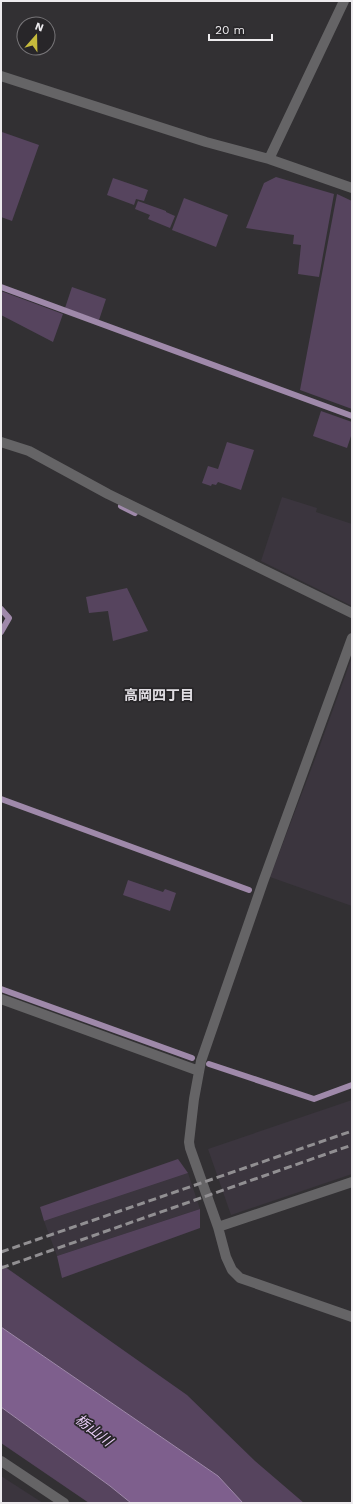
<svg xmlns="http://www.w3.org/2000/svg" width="353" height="1504" font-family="'Work Sans','Noto Sans JP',sans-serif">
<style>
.built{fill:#3b353e}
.green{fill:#56445e}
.water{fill:#7e5f8d;stroke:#9f89aa}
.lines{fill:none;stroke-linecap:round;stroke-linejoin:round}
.stream{stroke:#9f89aa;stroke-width:6}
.minor{stroke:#656466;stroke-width:10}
.rail{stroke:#918f92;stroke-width:3;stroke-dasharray:8 4;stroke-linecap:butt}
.labels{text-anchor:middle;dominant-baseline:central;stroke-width:3.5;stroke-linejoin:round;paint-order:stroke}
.neighbourhood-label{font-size:14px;font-weight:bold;fill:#e1dee3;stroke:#282629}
.water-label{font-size:14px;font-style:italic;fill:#eccffa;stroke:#282629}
</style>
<rect width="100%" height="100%" fill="#323033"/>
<path class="built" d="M 282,497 L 317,508 L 316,512 L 352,524 L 352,606 L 261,561 Z
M 352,657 L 352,906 L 270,877 L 315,759 Z
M 352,1100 L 352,1174 L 231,1215 L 208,1149 Z
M 188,1173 L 200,1209 L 57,1256 L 44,1221 Z
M 1,1476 L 43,1503 L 1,1503 Z"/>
<path class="green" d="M 2,132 L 39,145 L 12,221 L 1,217 L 1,136 Z
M 276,177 L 334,194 L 319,277 L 298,274 L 301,245 L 293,244 L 294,235 L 246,228 L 264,183 Z
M 113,178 L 148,190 L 144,201 L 136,199 L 134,205 L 107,195 Z
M 337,194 L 352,201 L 352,409 L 300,390 Z
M 184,198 L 228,215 L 216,247 L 172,230 Z
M 138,201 L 166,211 L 166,212 L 175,216 L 170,228 L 148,219 L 150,215 L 135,209 Z
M 72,287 L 106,299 L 99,320 L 65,308 Z
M 1,291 L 63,314 L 53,342 L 1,315 Z
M 321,411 L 352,422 L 352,433 L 347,448 L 313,436 Z
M 227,442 L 254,450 L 241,490 L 218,482 L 216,485 L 212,484 L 211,486 L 202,483 L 208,466 L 218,469 Z
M 127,588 L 148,631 L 113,641 L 108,611 L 89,613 L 86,597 Z
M 128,880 L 163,892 L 165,889 L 176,893 L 170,911 L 123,895 Z
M 178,1159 L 188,1173 L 44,1221 L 40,1207 Z
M 200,1209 L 200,1228 L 62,1278 L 57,1256 Z
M 1,1264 L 187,1395 L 255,1461 L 304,1503 L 243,1503 L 218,1476 L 1,1327 Z
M 1,1407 L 110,1486 L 131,1503 L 89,1503 L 1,1443 Z"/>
<path class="water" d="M 1,1327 L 218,1476 L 243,1503 L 131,1503 L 110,1486 L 1,1407 Z"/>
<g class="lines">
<path class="stream" d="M 1,287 L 352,416
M 121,506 L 135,513
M 1,609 L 9,618 L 1,632
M 1,799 L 249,890
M 1,989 L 192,1058
M 209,1064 L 314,1099 L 352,1085"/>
<path class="minor" d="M 1,76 L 206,142 L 269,159 L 352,188
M 269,159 L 344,1
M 1,442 L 29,451 L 108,494 L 352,613
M 352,638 L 263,882 L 201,1061 L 194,1099 L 189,1142 L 190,1148 L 218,1227 L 226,1257 L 232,1270 L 240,1278 L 352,1317
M 1,999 L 199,1071
M 218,1227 L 352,1182
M 1,1461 L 64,1503"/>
<path class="rail" d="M 1,1252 L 352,1131
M 1,1268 L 352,1145"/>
</g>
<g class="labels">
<g class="neighbourhood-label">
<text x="159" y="695">高岡四丁目</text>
</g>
<g class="water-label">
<text transform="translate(94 1430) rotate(38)">栃山川</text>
</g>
</g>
<rect width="353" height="1504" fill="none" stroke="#edebee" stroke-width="4"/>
<g transform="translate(36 36) rotate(20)"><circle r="19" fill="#282629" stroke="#777578"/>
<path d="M0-3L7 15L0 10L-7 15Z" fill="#c6bb3c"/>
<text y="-6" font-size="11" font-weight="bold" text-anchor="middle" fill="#edebee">N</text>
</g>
<path d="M209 34v6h63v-6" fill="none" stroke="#edebee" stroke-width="2"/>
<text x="215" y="34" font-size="12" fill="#edebee" stroke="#282629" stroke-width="3" paint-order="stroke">20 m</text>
</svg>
